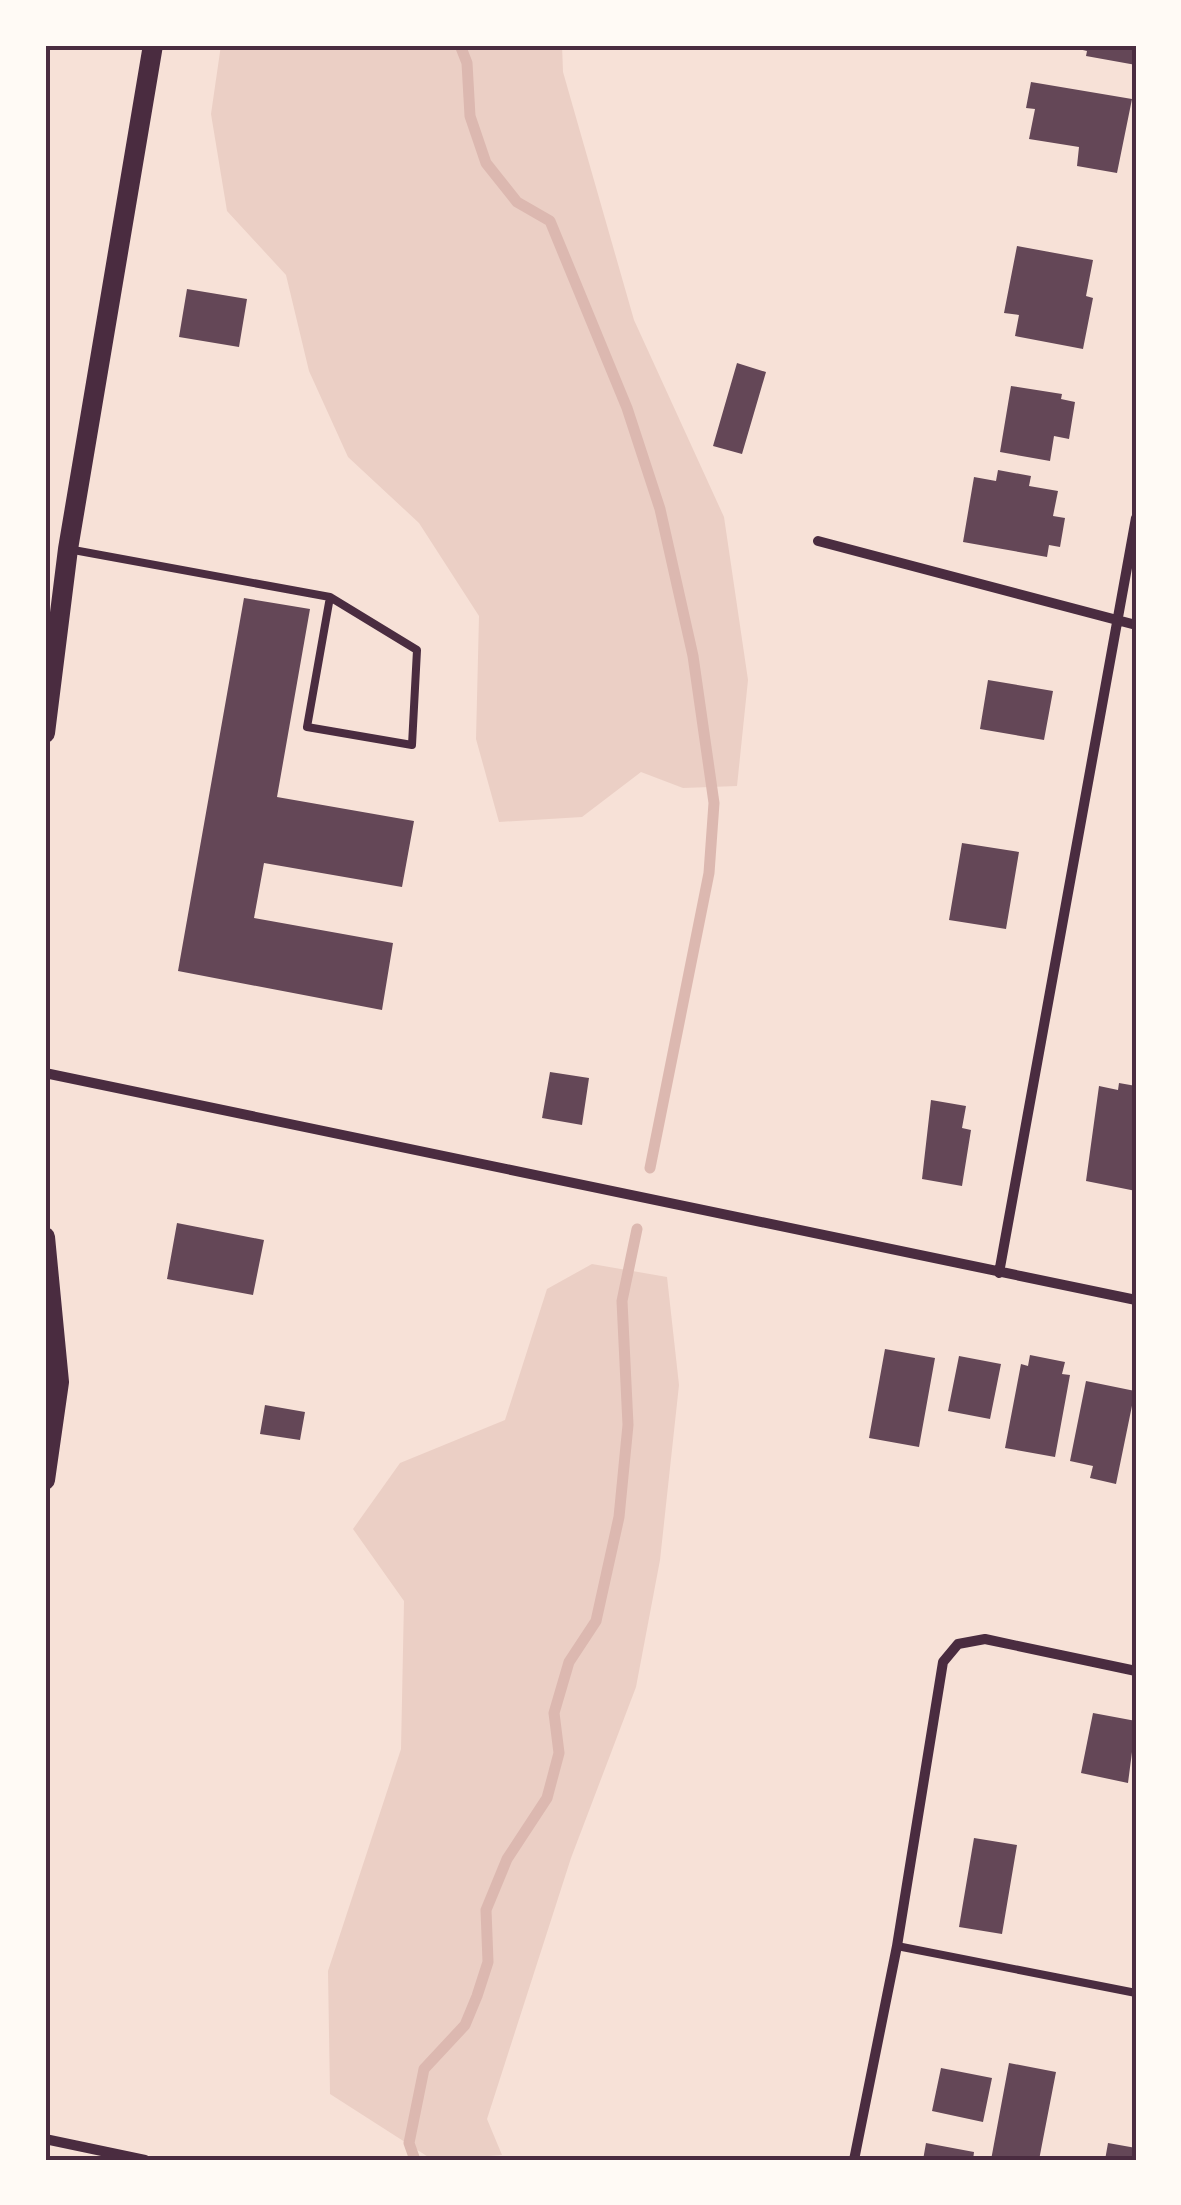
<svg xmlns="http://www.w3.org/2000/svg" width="1181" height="2205" font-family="Helvetica,sans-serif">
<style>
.green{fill:#ebcfc5}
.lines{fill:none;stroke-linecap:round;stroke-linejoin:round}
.stream{stroke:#dcb8b0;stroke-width:11}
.building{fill:#644757}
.service{stroke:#4a2c40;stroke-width:8}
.minor{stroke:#4a2c40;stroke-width:10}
.secondary{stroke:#4a2c40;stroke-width:20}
.neatline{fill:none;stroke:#4a2c40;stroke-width:4}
</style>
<rect width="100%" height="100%" fill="#f7e1d7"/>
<path class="green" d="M 221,45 L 562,45 L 563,72 L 634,320 L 724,517 L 748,680 L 737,786 L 683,788 L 641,772 L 582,817 L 499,822 L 476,739 L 479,616 L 419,523 L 348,457 L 309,371 L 286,275 L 227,211 L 211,114 Z
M 592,1264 L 667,1277 L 679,1385 L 660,1560 L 636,1687 L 571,1858 L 487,2119 L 502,2155 L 433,2160 L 330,2094 L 328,1971 L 401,1749 L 404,1601 L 353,1529 L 400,1463 L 505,1420 L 547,1289 Z"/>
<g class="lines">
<path class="stream" d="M 460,45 L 467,63 L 470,116 L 486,163 L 517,202 L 550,221 L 627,408 L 660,509 L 693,656 L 714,803 L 709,873 L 650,1168
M 415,2160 L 409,2143 L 424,2069 L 465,2025 L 477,1996 L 488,1962 L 486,1910 L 507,1859 L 547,1798 L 559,1753 L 554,1713 L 569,1662 L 596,1621 L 619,1517 L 628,1425 L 622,1301 L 637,1229"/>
</g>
<path class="building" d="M 1062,45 L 1136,45 L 1136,65 L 1086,56 L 1087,51 Z
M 1031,82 L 1132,99 L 1117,173 L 1077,166 L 1079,147 L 1029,139 L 1035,109 L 1026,108 Z
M 1017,246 L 1093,260 L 1086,296 L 1093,298 L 1083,349 L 1015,336 L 1019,315 L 1004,313 Z
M 187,289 L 247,299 L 239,347 L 179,337 Z
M 737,363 L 766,372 L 742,454 L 713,446 Z
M 1011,386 L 1062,394 L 1061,399 L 1075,402 L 1069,439 L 1054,436 L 1050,461 L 1000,452 Z
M 998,470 L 1031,476 L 1029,486 L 1058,491 L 1053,516 L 1065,518 L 1060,547 L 1049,545 L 1047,557 L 963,542 L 974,477 L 996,481 Z
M 244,598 L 310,609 L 277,797 L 414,821 L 402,887 L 264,863 L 254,918 L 393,943 L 382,1010 L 178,971 Z
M 988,680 L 1053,691 L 1044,740 L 980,729 Z
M 962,843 L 1019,852 L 1006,929 L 949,920 Z
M 550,1072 L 589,1078 L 582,1125 L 542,1118 Z
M 1119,1083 L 1136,1086 L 1136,1191 L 1086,1181 L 1099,1086 L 1118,1090 Z
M 931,1100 L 966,1106 L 962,1128 L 971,1130 L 962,1186 L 922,1179 Z
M 177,1223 L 264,1240 L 253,1295 L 167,1279 Z
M 885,1349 L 935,1358 L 919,1447 L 869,1438 Z
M 1030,1355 L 1065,1362 L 1062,1374 L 1070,1375 L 1055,1457 L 1005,1448 L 1021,1364 L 1028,1366 Z
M 959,1356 L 1001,1364 L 990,1419 L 948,1411 Z
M 1086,1381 L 1135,1391 L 1116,1484 L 1090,1478 L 1093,1466 L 1070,1461 Z
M 265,1405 L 305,1412 L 300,1440 L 260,1434 Z
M 1093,1713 L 1136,1721 L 1128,1783 L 1081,1773 Z
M 974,1838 L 1017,1845 L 1002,1934 L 959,1927 Z
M 1009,2063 L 1056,2072 L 1039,2160 L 991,2160 Z
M 941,2068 L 992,2078 L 983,2122 L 932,2111 Z
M 926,2143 L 974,2152 L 973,2160 L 923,2160 Z
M 1108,2143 L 1136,2148 L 1136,2160 L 1105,2160 Z"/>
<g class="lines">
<path class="service" d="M 68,549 L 330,597 L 417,650 L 412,745 L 307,727 L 330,597
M 897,1946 L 1136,1993"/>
<path class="minor" d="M 818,541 L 1136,625
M 45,1073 L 1136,1300
M 999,1273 L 1136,518
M 45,2139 L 145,2160
M 854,2160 L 897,1946 L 943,1662 L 958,1644 L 985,1639 L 1136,1671"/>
<path class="secondary" d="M 45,733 L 68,549 L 153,45
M 45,1237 L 59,1382 L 45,1480"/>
</g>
<rect width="1181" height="2205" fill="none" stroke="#fffaf5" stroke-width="95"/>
<rect x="48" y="48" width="1086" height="2110" class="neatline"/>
</svg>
